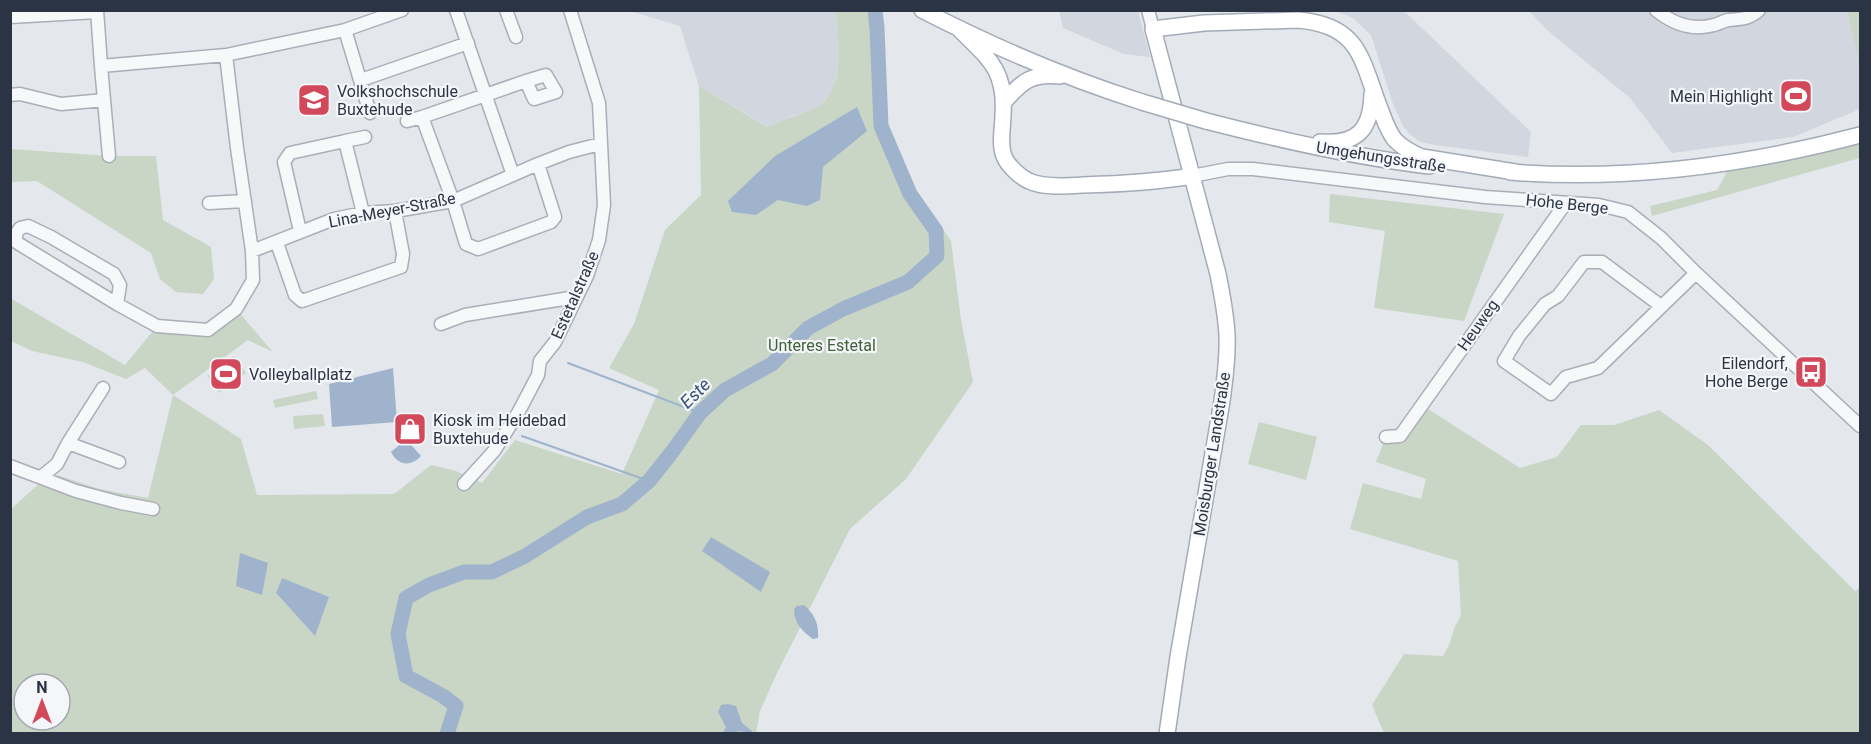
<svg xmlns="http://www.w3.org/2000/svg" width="1871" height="744" font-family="Roboto,sans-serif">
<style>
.built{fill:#d2d6de}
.green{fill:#c9d6c5;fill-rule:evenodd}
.water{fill:#9fb4cc}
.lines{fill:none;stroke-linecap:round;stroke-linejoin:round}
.stream{stroke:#9fb4cc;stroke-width:2}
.river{stroke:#9fb4cc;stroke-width:15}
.minor-casing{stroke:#a9aeb7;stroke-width:15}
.major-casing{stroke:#a3abb8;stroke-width:18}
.minor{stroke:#f7f8fa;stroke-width:12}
.major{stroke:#fff;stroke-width:15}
.major-bridge-casing{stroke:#a3abb8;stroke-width:18;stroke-linecap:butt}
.major-bridge{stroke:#fff;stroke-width:15}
.labels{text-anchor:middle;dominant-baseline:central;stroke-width:4.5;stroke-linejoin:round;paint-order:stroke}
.poi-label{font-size:16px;fill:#2b3445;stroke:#f4f6f9;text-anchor:start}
.street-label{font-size:16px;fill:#2b3445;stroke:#f4f6f9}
.park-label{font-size:16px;fill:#3f6138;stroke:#f4f6f9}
.water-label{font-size:18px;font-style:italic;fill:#34527a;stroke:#f4f6f9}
</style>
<rect width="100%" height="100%" fill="#e4e7ec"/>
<path class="built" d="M 630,11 L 836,11 L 840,58 L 833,91 L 819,106 L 768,127 L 699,86 L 680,26 Z
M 1059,11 L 1138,11 L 1150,57 L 1124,54 L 1063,28 Z
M 1335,11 L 1404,11 L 1531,132 L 1528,157 L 1435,145 L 1421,142 L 1410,135 L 1403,126 L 1393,104 L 1371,35 L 1353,18 Z
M 1529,11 L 1847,11 L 1860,66 L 1860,109 L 1793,137 L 1672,153 L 1630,98 L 1546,29 Z"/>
<path class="green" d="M 836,11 L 880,11 L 883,27 L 887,124 L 917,191 L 951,241 L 961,320 L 973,382 L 906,479 L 850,529 L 777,673 L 760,711 L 756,733 L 11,733 L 11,509 L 51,473 L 99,489 L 148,498 L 173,395 L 145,368 L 126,379 L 83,362 L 32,351 L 11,341 L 10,298 L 125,365 L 157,326 L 207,330 L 236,309 L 273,352 L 248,340 L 173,395 L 241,439 L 257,495 L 394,494 L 431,465 L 456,471 L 482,483 L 515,440 L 622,474 L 659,390 L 609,368 L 634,324 L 665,230 L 701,195 L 699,86 L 767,127 C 783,120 801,115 816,107 C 847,91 838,39 836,11 ZM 282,578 L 315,636 L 276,593 ZM 24,684 L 60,684 L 60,720 L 24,720 Z
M 1847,11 L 1860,11 L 1860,66 Z
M 1860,141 L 1860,158 L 1652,216 L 1650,206 L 1717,190 L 1728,170 Z
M 10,149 L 109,156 L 156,156 L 163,220 L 211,247 L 214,279 L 203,294 L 176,292 L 160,279 L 151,253 L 37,181 L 11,182 Z
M 1330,194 L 1504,214 L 1464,321 L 1374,308 L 1385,231 L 1329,222 Z
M 234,356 L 246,373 L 219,393 L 207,376 Z
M 316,391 L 318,399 L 275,408 L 273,400 Z
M 1425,407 L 1520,468 L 1557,457 L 1581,425 L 1614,425 L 1659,410 L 1708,445 L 1855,591 L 1860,587 L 1860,733 L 1384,733 L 1372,705 L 1404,654 L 1443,656 L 1449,645 L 1455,626 L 1461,616 L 1458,561 L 1350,529 L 1363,483 L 1421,499 L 1426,479 L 1376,462 L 1386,437 L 1400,435 Z
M 323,414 L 325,426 L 294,429 L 293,416 Z
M 1259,422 L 1317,437 L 1306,480 L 1248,464 Z"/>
<path class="water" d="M 857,107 L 867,131 L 823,167 L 820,200 L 807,206 L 778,200 L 756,215 L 732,212 L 728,201 L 775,156 Z
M 393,368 L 397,422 L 332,427 L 329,384 Z
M 406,439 L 421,456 C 411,467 398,466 391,452 Z
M 711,537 L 770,572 L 761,592 L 702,551 Z
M 240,553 L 268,563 L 262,595 L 236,586 Z
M 282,578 L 329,597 L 315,636 L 276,593 Z
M 804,605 C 815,615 819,624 818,638 L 813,639 C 802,631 794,623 794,609 L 797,606 Z
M 728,704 L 736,706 L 742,723 L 752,731 L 751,733 L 738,731 L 736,733 L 723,733 L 726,727 L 718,712 L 721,705 Z"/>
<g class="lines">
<path class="stream" d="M 568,363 L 700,413
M 522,436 L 649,481"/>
<path class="river" d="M 447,734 L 456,706 L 443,696 L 406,676 L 398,634 L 406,598 L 429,585 L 464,572 L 492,572 L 525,556 L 587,517 L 622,504 L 649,481 L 672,452 L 700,413 L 725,390 L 772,364 L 808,328 L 843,309 L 908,282 L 937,256 L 936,231 L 910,194 L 881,126 L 877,28 L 875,10"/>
<defs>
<path id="minor" d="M 97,10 L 101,66 L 226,55 L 345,30 L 402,10
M 456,10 L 513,175
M 506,10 L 516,37
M 1148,10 L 1153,29
M 1656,10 C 1673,24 1692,31 1714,25 C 1719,24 1723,21 1728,20 C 1740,19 1750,19 1759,10
M 10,17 L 97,12
M 345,30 L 370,113
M 361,80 L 468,43
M 526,81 L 546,75 L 556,92 L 534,99 L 526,81 L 422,117 L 453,201 L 466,244 L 478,249 L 551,222 L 555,217 L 538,164
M 10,95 L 20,94 L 61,104 L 104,100 L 101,66
M 104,100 L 109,156
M 407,121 L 422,117
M 345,141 L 365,137
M 1192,176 L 1228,169 L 1253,169 L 1485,197 L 1599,205 L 1628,212 L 1661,238 L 1696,273 L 1860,426
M 209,203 L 245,201
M 300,231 L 284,162 L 290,153 L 345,141 L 363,213
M 277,243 L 295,295 L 302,301 L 401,267 L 403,254 L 395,211
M 252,251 L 334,219 L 363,213 L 395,211 L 453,201 L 538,164 L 569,152 L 600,144
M 117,304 L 120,285 L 114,274 L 51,237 L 28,226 L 20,228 L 16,234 L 16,242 L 117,304 L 157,326 L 208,330 L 236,309 L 253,280 L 252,251 L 237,148 L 226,55
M 1661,306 L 1602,262 L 1584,262 L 1558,296 L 1545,304 L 1519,336 L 1504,361 L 1551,394 L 1566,377 L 1598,368 L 1696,273
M 441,324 L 465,315 L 576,297
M 1386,437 L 1400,436 L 1565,204
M 68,443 L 119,462
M 10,466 L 76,491 L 121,503 L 153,509
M 41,477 L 57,464 L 68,443 L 103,388
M 464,484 L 494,451 L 518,413 L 538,375 L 540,361 L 555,342 L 587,276 L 599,240 L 604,205 L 599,103 L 570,10"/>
<path id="major" d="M 922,10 C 992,46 1066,78 1142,102
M 960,30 C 989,59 1006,70 1003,115 C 1003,127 999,144 1004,156 C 1007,165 1020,177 1029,181 C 1043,188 1068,186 1083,185 C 1120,184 1156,182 1192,176
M 1004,102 C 1022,81 1032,73 1060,76
M 1206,121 C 1280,140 1354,157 1429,166
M 1320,142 C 1358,145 1371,129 1372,94
M 1510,172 C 1628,181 1747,165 1860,135
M 1167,734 L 1178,657 L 1222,401 C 1225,379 1228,357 1227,335 C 1226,314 1222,294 1218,274 L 1153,29 L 1204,23 L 1298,20 C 1359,25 1361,58 1379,106 C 1384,118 1387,130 1395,140 C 1403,148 1412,153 1422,157 L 1521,173"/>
</defs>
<use href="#minor" class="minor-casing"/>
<use href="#major" class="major-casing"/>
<use href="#minor" class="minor"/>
<use href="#major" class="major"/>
<defs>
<path id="major-bridge" d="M 1142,102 L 1206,121"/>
</defs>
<use href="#major-bridge" class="major-bridge-casing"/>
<use href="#major-bridge" class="major-bridge"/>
</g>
<defs>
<symbol id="stadium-square" viewBox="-11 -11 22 22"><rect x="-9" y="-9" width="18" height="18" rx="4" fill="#d1495b" stroke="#f4f6f9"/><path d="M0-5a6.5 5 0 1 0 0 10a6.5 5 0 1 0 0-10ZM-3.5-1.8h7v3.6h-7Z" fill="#fff"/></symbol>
<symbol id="university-square" viewBox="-11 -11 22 22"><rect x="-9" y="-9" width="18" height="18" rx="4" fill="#d1495b" stroke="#f4f6f9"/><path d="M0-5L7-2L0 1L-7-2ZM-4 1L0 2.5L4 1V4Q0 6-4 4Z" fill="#fff"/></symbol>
<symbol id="bus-square" viewBox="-11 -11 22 22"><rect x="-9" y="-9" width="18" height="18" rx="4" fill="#d1495b" stroke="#f4f6f9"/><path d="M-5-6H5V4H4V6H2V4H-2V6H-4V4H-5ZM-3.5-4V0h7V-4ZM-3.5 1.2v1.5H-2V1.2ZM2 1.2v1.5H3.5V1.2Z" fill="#fff"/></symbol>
<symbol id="shop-square" viewBox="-11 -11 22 22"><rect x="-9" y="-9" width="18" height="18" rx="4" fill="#d1495b" stroke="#f4f6f9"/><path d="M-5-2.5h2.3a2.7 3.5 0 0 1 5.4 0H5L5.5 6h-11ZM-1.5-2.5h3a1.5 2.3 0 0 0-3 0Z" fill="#fff"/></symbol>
</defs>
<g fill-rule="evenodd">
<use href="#stadium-square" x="1777" y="77" width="38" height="38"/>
<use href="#university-square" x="295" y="81" width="38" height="38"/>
<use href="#bus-square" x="1792" y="353" width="38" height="38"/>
<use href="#stadium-square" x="207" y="355" width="38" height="38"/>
<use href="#shop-square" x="391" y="410" width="38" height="38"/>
</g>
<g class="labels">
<g class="poi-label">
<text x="337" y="91">Volkshochschule<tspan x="337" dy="18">Buxtehude</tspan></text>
<text x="1773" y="96" text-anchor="end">Mein Highlight</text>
<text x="1788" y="363" text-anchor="end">Eilendorf,<tspan x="1788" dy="18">Hohe Berge</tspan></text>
<text x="249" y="374">Volleyballplatz</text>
<text x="433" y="420">Kiosk im Heidebad<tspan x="433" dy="18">Buxtehude</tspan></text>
</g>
<g class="street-label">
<text transform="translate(1381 157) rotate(9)">Umgehungsstraße</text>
<text transform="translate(1567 204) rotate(6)">Hohe Berge</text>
<text transform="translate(392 210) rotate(-11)">Lina-Meyer-Straße</text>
<text transform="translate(575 295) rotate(-66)">Estetalstraße</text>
<text transform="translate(1478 325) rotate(-55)">Heuweg</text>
<text transform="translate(1212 454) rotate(-81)">Moisburger Landstraße</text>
</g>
<g class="park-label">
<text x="822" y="345">Unteres Estetal</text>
</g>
<g class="water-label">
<text transform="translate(695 393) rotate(-45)">Este</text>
</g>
</g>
<rect width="1871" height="744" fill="none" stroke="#2b3445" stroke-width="24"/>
<g transform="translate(42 702)"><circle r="28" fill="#f4f6f9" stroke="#a4a8b1" stroke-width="1.5"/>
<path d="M0-4.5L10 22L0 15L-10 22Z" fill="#d1495b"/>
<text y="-9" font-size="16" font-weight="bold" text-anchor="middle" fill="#2b3445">N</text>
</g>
</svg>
